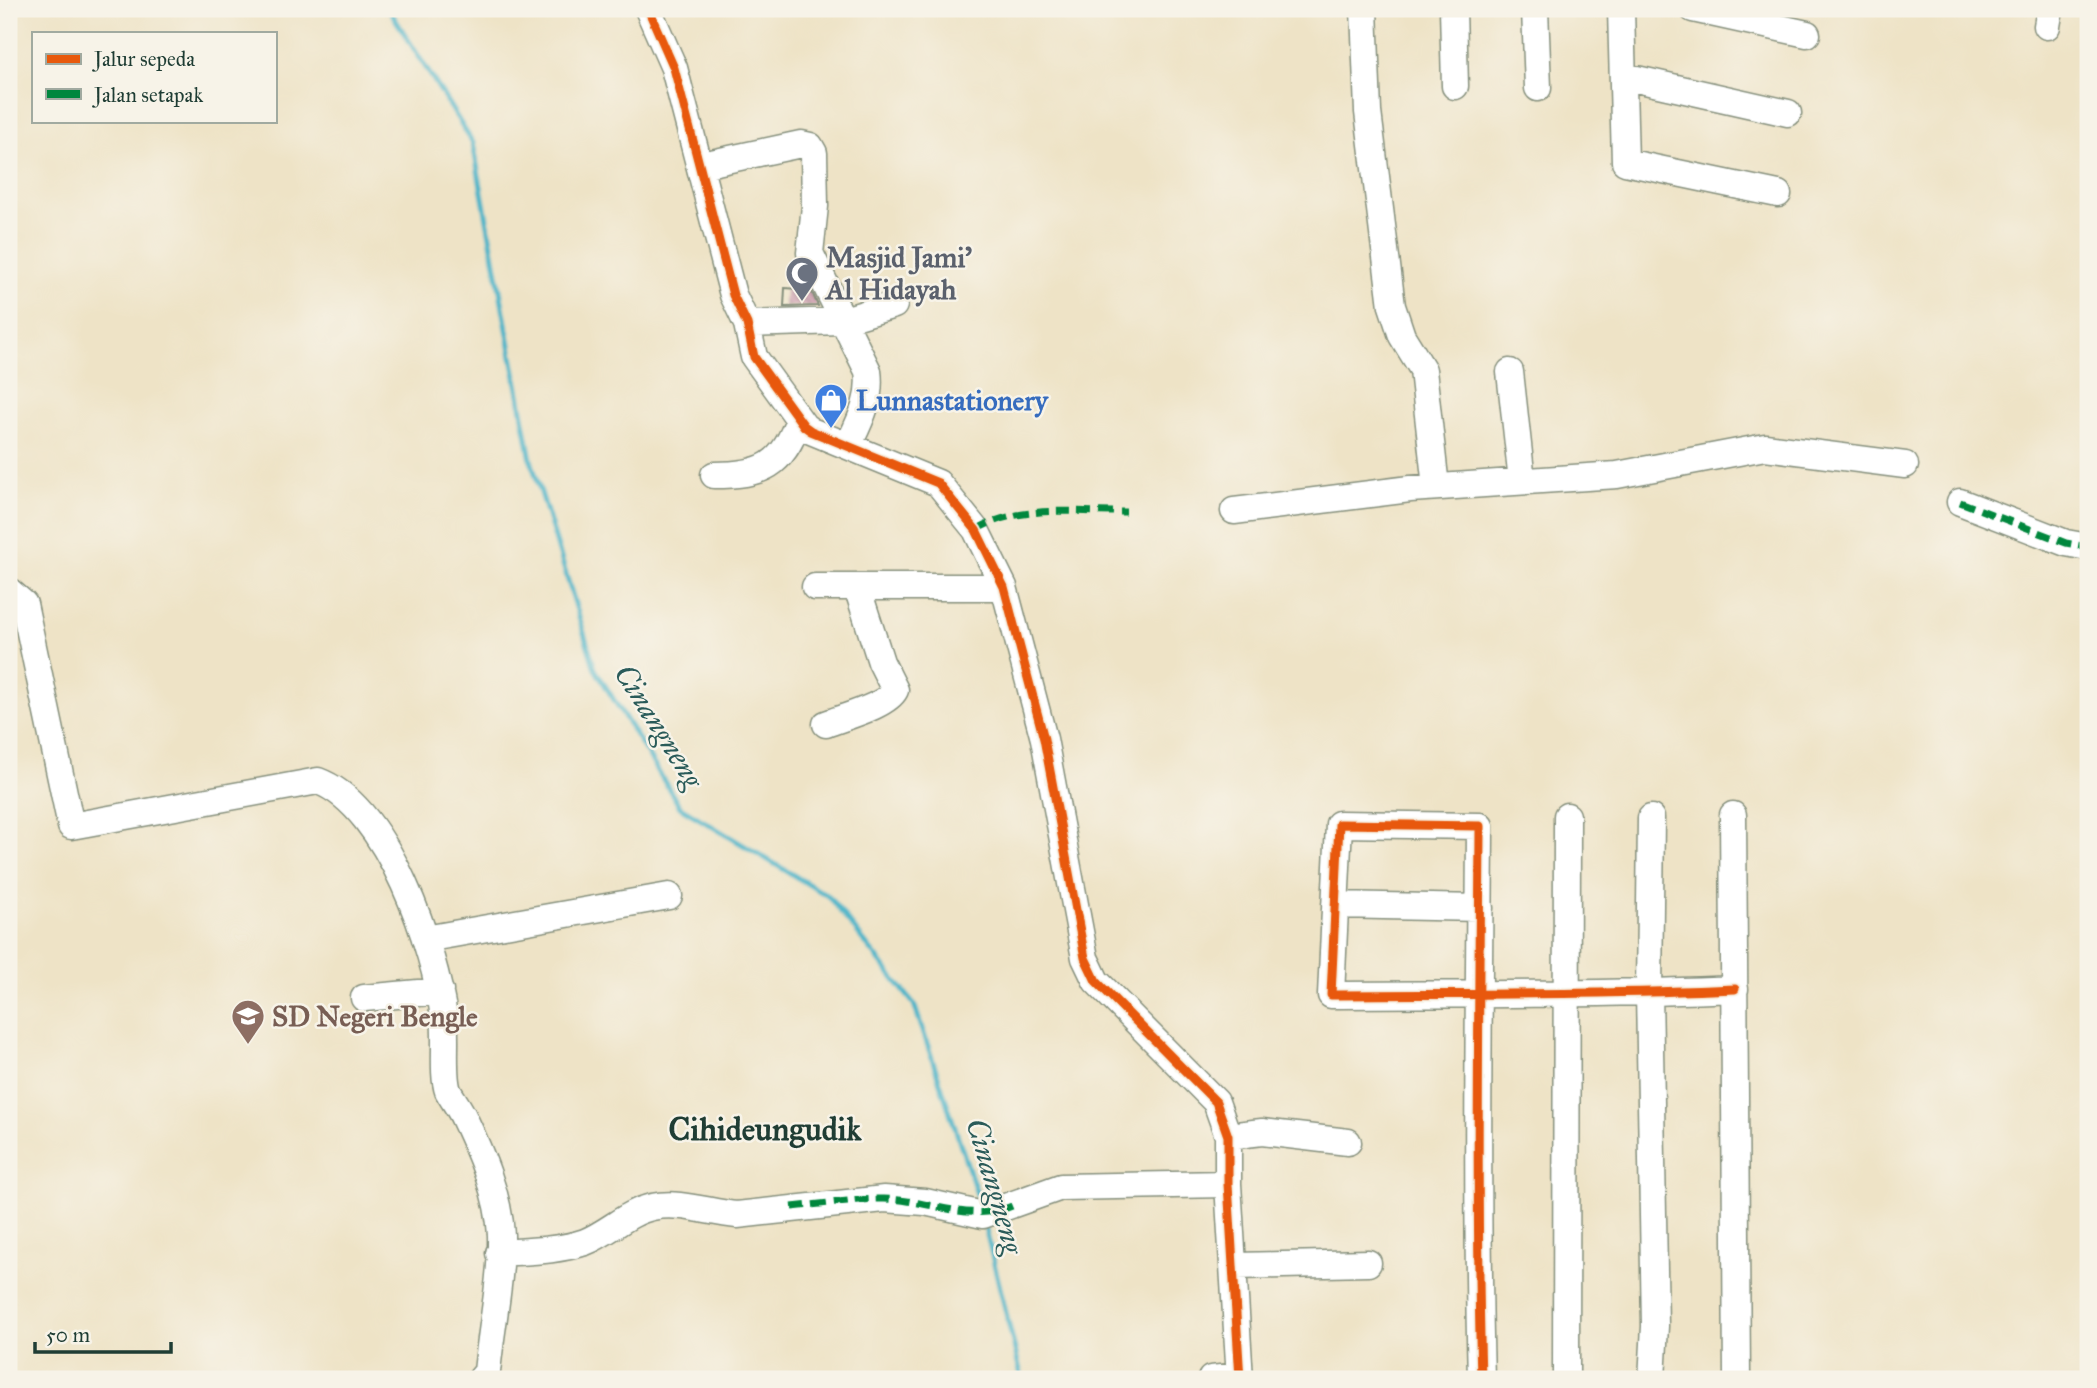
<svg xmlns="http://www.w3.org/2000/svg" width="2097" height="1388" font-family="'IM FELL Great Primer',serif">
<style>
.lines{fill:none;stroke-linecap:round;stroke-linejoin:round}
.stream{stroke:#4ab4c8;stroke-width:5}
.building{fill:url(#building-back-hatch)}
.minor-casing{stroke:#86907d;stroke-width:29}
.minor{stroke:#fff;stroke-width:26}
.quiet{stroke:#00873e;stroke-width:7;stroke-dasharray:14 7;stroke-linecap:butt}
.cycleway-casing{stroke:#f7f3e8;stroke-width:13}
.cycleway{stroke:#e8590c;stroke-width:9}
.labels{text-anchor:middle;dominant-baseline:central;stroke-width:5;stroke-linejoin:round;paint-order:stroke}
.worship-label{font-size:28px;font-weight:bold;fill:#5b616d;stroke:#f7f3e8;text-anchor:start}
.shop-label{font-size:28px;font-weight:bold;fill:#366cbe;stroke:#f7f3e8;text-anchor:start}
.education-label{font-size:28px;font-weight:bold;fill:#785e54;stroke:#f7f3e8;text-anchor:start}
.water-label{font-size:30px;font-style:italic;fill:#2a5b59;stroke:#f7f3e8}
.quarter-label{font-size:32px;font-weight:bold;fill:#1f3d34;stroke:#f7f3e8}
</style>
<defs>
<pattern id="building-back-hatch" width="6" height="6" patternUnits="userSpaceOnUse" patternTransform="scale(1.75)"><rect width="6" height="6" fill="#cb99ab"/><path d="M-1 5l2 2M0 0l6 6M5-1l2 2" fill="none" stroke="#a47e8c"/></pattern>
</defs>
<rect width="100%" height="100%" fill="#f7f3e8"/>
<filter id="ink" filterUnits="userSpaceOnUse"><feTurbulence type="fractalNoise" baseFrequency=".0143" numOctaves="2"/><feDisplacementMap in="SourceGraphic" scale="14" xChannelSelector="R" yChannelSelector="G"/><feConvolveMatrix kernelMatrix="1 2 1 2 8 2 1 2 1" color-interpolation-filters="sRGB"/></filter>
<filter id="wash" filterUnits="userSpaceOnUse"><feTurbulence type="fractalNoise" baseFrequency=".00686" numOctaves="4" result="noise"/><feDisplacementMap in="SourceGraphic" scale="28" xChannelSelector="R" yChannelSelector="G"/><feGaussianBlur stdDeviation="1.57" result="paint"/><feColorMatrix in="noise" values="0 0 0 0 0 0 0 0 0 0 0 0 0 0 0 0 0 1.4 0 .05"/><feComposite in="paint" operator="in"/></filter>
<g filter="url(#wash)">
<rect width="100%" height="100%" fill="#eee3c6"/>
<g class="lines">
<path class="stream" d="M 389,9 L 473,143 L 531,460 L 595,669 L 680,807 L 828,896 L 914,1004 L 981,1206
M 984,1222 L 1022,1379"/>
</g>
<g id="blocks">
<path class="building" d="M 785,288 L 811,290 L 818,306 L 784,307 Z"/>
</g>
</g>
<g filter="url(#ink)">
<use href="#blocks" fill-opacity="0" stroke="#86907d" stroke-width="2"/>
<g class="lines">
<defs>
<path id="minor" d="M 648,9 L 674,68 L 733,295 L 747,324 L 754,357 L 804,426 L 811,431 L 938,483 L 976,530 L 1004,587 L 1044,739 L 1085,958 L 1096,981 L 1216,1102 L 1228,1136 L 1228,1184 L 1240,1379
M 1364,9 L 1368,112 L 1392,306 L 1402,336 L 1423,370 L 1436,487
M 1453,9 L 1455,86
M 1535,9 L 1538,88
M 1621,9 L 1625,162 L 1778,194
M 1693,9 L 1807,34
M 2047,26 L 2050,9
M 1623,76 L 1788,113
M 702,165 L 801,144 L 810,146 L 814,153 L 815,206 L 810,253 L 868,371 C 872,399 860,421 848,446
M 747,324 L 841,321 L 894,305
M 1510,372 L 1522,481
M 714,475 C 763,475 783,466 799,419
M 1960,502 L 2066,543 L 2088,547
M 1234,511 L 1410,489 L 1617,475 L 1765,447 L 1905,465
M 815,587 L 1004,587
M 9,591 L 24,604 L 71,826 L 318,781 C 388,807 435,950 444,1017 C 447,1039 442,1074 448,1091 C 453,1100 460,1109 464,1118 C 481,1154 499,1195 501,1235 C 502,1276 491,1330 487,1372 L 481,1379
M 826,724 C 843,717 887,706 895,690 L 881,662 L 857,587
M 1733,815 L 1737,1379
M 1651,818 L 1649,992 L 1655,1326 L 1652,1379
M 1335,905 L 1480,908
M 425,939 L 669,896
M 364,998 L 440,991
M 1228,1136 L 1262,1132 L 1348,1142
M 499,1253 C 527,1251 558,1251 585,1242 C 608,1233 628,1212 652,1207 C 681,1201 709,1213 737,1215 L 884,1199 L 925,1202 L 983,1215 L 1061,1187 L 1228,1184
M 1235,1266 L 1368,1263
M 1211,1379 L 1241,1376
M 1481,1379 C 1476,1195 1479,1011 1480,826 L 1339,824 L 1331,995 C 1465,994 1600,995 1735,989
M 1566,1379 L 1567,816"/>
</defs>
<use href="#minor" class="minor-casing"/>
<use href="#minor" class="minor"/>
<path class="quiet" d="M 1960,502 L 2066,543 L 2088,547
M 976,530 C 1018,504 1078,513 1126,512
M 792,1207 C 823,1204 854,1199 884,1199 C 928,1199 970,1224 1012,1206"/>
<defs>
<path id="cycleway" d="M 648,9 L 674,68 L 733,295 L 747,324 L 754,357 L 804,426 L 811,431 L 938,483 L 976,530 L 1004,587 L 1044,739 L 1085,958 L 1096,981 L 1216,1102 L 1228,1136 L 1228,1184 L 1240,1379
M 1481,1379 C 1476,1195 1479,1011 1480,826 L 1339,824 L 1331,995 C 1465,994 1600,995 1735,989"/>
</defs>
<use href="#cycleway" class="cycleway-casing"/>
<use href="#cycleway" class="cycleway"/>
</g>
</g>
<defs>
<symbol id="mosque-pin" viewBox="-11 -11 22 30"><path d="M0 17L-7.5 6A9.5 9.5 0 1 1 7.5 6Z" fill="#6b7280" stroke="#f7f3e8"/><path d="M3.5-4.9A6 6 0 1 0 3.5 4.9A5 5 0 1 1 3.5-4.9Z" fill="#fff"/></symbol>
<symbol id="shop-pin" viewBox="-11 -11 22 30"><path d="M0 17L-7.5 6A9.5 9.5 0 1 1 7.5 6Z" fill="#3f7fe0" stroke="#f7f3e8"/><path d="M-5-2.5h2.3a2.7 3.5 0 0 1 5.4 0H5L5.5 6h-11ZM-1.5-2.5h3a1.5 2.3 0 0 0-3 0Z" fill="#fff"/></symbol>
<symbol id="school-pin" viewBox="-11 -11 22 30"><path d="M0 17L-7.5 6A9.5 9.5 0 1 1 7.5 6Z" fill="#8d6e63" stroke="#f7f3e8"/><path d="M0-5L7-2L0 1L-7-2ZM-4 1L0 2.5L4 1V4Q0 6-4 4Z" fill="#fff"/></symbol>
</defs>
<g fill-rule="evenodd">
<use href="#mosque-pin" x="783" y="254" width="38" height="52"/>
<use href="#shop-pin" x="812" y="381" width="38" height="52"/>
<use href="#school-pin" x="229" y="997" width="38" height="52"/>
</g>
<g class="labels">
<g class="worship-label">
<text x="826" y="257">Masjid Jami'<tspan x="826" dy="32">Al Hidayah</tspan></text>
</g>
<g class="shop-label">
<text x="856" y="400">Lunnastationery</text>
</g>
<g class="education-label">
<text x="272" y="1016">SD Negeri Bengle</text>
</g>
<g class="water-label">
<text transform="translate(659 726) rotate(58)">Cinangneng</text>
<text transform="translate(995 1186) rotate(74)">Cinangneng</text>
</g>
<g class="quarter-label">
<text x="765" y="1129">Cihideungudik</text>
</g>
</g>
<rect width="2097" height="1388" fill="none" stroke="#f7f3e8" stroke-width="35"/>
<rect x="32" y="32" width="245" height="91" fill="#f7f3e8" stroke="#a1aaa0" stroke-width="2"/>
<rect x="46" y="54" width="35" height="10" fill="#e8590c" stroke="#a1aaa0" stroke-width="2"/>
<text x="94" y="66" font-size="21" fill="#1f3d34">Jalur sepeda</text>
<rect x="46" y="89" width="35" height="10" fill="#00873e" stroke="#a1aaa0" stroke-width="2"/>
<text x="94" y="102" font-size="21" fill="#1f3d34">Jalan setapak</text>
<path d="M35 1342v10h136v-10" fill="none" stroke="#1f3d34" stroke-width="3.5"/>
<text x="46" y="1342" font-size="21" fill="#1f3d34" stroke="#f7f3e8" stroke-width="5" paint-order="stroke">50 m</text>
</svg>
